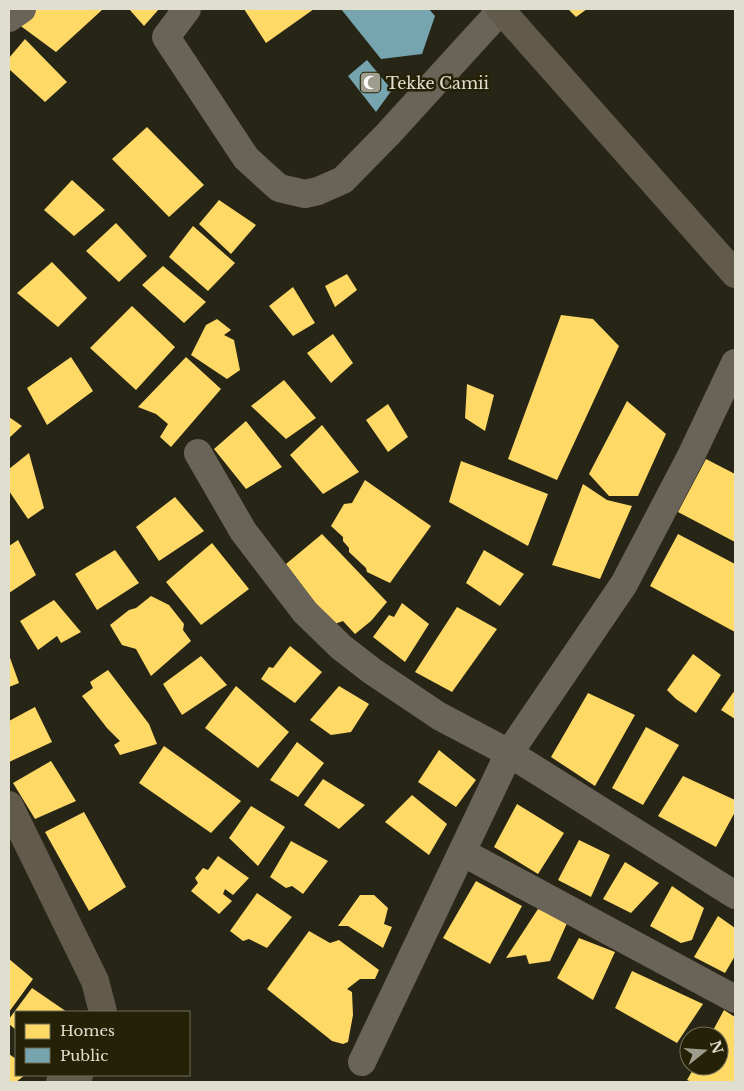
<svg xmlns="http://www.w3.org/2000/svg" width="744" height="1091" font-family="'Libre Baskerville',serif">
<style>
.homes{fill:#ffd966}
.public{fill:#76a5af}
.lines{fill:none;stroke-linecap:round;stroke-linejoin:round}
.street{stroke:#6a6357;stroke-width:28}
.secondary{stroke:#625b4c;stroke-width:28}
.labels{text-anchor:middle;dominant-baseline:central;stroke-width:5;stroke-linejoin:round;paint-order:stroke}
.poi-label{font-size:16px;fill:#e0dfcf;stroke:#242106;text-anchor:start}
</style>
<rect width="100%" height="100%" fill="#272516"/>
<path class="homes" d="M 34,9 L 101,9 L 102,10 L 56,52 L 18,24 Z
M 129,9 L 159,9 L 144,26 Z
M 244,9 L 314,9 L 266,43 Z
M 568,9 L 587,9 L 576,17 Z
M 25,39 L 67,82 L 45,102 L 9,69 L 9,58 Z
M 147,127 L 204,185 L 169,217 L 112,159 Z
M 72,180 L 105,210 L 74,236 L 44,210 Z
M 219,200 L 256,225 L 231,254 L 199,224 Z
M 116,223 L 147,256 L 119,282 L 86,251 Z
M 193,226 L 235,263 L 208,291 L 169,257 Z
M 52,262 L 87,298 L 58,327 L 17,293 Z
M 163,266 L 206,302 L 184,323 L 142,285 Z
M 347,274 L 357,290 L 335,307 L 325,286 Z
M 293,287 L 315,323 L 293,336 L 269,306 Z
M 132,306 L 175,347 L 136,390 L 90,348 Z
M 561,315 L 593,319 L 619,346 L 557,480 L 508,459 Z
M 217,319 L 231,330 L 224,335 L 234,340 L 240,370 L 227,379 L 191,355 L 206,325 Z
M 333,334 L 353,363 L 331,383 L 307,353 Z
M 71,357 L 93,391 L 47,425 L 27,388 Z
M 186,357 L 221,389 L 171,447 L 160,437 L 168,424 L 156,414 L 138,407 Z
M 284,380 L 316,418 L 286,439 L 251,406 Z
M 467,384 L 494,395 L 485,431 L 465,418 Z
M 627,401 L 666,434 L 638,496 L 609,496 L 589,474 Z
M 388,404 L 408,437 L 388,452 L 366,420 Z
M 9,417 L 22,426 L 9,438 Z
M 246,421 L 282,467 L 246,489 L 214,449 Z
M 322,425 L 359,472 L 323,494 L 290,455 Z
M 29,453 L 44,508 L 28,519 L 9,491 L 9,469 Z
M 706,459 L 735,474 L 735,542 L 678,512 Z
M 461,461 L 548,494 L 528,546 L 449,502 Z
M 365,480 L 431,526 L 390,583 L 367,572 L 366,568 L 349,552 L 349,548 L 343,541 L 343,537 L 331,526 L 344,504 L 352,503 Z
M 583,484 L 607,500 L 632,506 L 600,579 L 552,565 Z
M 175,497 L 204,531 L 159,561 L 136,527 Z
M 322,534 L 387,602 L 371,621 L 355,634 L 343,621 L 332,625 L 286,564 Z
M 678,534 L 735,564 L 735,632 L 650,586 Z
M 18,540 L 36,575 L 9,593 L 9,546 Z
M 212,543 L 249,589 L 201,625 L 166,582 Z
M 115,550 L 139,583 L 97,610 L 75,574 Z
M 484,550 L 524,574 L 500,606 L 466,583 Z
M 151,596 L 169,605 L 184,624 L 183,630 L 191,641 L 151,676 L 136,649 L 122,645 L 110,625 L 129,610 L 136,608 Z
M 54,600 L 81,632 L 61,643 L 57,636 L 38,650 L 20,621 Z
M 402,603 L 429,624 L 405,662 L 373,637 L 389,615 L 394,617 Z
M 457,607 L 497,629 L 452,692 L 415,672 Z
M 290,646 L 322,672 L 295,703 L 261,679 L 269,667 L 273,668 Z
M 693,654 L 721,675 L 696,713 L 676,699 L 667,690 Z
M 9,655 L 19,683 L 9,687 Z
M 201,656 L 227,685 L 182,715 L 163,684 Z
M 108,670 L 149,724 L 157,744 L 120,755 L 114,745 L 120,741 L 107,728 L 82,696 L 93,688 L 90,682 Z
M 236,686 L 289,732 L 258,768 L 205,728 Z
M 339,686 L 369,704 L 351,732 L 331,735 L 310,720 Z
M 735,690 L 735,719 L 721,710 Z
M 588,693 L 635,715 L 595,786 L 551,757 Z
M 35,707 L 52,742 L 9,762 L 9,721 Z
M 646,727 L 679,745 L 643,805 L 612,788 Z
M 297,742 L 324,763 L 298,797 L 270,780 Z
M 164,746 L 241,801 L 211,833 L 139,783 Z
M 439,750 L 476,780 L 456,807 L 418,782 Z
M 51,761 L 76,801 L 35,819 L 13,783 Z
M 683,776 L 735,800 L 735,812 L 716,847 L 658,816 Z
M 323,779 L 365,805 L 339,829 L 304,805 Z
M 412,795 L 447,824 L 429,855 L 385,822 Z
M 517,804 L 564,833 L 538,874 L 494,847 Z
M 251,806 L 285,827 L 258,866 L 229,838 Z
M 84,812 L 126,887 L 89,911 L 45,832 Z
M 579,840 L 610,855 L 591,897 L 558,880 Z
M 291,841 L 328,861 L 303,894 L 292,886 L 286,888 L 270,877 Z
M 218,856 L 249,878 L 233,895 L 225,889 L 223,894 L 232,901 L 219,914 L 191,891 L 198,883 L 195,878 L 203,868 L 208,870 Z
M 625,862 L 659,883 L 631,913 L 603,899 Z
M 476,881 L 522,906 L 490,964 L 443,938 Z
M 672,886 L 704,908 L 692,940 L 681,943 L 650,926 Z
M 257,893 L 292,917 L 267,948 L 249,939 L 243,941 L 230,931 Z
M 360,895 L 374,895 L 388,908 L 384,924 L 392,927 L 383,948 L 348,926 L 338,926 Z
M 538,909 L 568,921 L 550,961 L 529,964 L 526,955 L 506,958 Z
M 718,916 L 735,928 L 735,956 L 725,973 L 694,957 Z
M 309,931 L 330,943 L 339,940 L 379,970 L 375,979 L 360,979 L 347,989 L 352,992 L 353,1015 L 348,1042 L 343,1044 L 332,1041 L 267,989 Z
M 579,938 L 615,952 L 593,1000 L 557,978 Z
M 9,959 L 33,979 L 9,1012 Z
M 632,971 L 703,1004 L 677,1043 L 615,1008 Z
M 32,988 L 67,1012 L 16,1012 L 16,1030 L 9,1024 L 9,1019 Z
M 724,1010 L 735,1017 L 735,1079 L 734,1082 L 692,1082 L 687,1080 L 695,1066 L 719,1066 L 719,1036 L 710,1036 Z
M 9,1054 L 16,1059 L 16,1075 L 25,1075 L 16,1082 L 9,1082 Z"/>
<path class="public" d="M 341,9 L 429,9 L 435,16 L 422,54 L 381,59 Z
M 367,60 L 392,90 L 376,112 L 348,76 Z"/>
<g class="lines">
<path class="street" d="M 187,9 L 166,37 L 246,158 L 279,188 L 305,194 L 318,191 L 343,180 L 388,134 L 502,9
M 9,18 L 22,9
M 198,453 L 243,531 L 305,612 L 341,647 L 372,671 L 439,716 L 509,753 L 735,895
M 462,852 L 735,999
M 362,1062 L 509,753 L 624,584 L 691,456 L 735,363"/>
<path class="secondary" d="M 500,9 L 735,274
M 9,805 L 95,981 L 103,1012
M 60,1082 L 79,1075"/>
</g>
<defs>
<symbol id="mosque-square" viewBox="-11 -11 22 22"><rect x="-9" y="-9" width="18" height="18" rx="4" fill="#9f9e8e" stroke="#242106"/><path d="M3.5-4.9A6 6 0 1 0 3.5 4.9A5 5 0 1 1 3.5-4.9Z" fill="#fff"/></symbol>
</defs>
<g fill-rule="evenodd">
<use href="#mosque-square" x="358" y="70" width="25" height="25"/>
</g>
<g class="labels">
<g class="poi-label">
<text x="386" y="83">Tekke Camii</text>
</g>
</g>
<rect width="744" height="1091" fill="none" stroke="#e0dfcf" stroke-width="20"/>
<rect x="15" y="1011" width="175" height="65" fill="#242106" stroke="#6f6d56"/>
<rect x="25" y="1024" width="25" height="15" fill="#ffd966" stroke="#6f6d56"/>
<text x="60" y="1036" font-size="15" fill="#e0dfcf">Homes</text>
<rect x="25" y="1048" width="25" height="15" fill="#76a5af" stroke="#6f6d56"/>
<text x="60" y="1061" font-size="15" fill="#e0dfcf">Public</text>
<g transform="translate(704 1051) rotate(73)"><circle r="24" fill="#242106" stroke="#6f6d56"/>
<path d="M0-4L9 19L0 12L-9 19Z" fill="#9f9e8e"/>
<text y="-8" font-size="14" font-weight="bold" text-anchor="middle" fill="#e0dfcf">N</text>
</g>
</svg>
